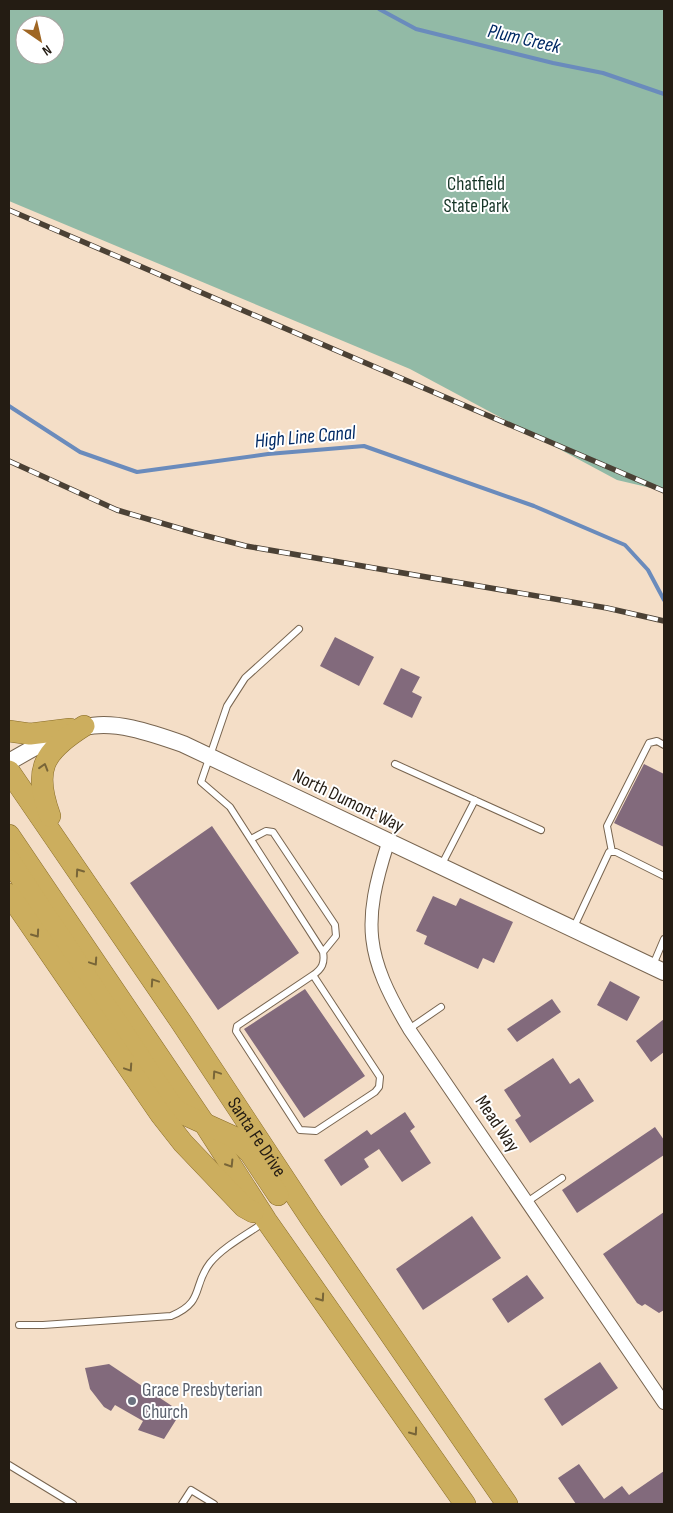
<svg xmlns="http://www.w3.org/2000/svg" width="673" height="1513" font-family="'Sofia Sans Condensed',sans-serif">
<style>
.green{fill:#92baa6;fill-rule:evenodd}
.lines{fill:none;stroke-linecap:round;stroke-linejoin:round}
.stream{stroke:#6a8bbc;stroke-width:4}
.building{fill:#826a7c}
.service-casing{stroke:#786550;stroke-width:8}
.minor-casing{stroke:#786550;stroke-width:14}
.tertiary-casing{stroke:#786550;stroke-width:18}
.trunk-casing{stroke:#896d29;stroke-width:22}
.service{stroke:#fff;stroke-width:6}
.minor{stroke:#fff;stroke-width:12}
.tertiary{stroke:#fff;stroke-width:16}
.trunk{stroke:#ccae5e;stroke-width:21}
.rail-casing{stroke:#4b4135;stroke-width:5.5}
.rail{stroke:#fff;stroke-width:4;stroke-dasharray:11;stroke-linecap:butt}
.oneway{stroke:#786538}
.worship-dot{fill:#6b7280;stroke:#fff;stroke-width:2}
.labels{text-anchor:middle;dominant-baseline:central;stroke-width:4;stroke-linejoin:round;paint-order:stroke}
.park-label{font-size:19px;fill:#163527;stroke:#fff}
.street-label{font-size:19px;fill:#241c13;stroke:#fff}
.worship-label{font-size:19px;fill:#5b616d;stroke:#fff;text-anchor:start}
.water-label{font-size:20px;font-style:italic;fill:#002964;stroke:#fff}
</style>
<rect width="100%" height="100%" fill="#f4dec7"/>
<path class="green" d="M 9,9 L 664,9 L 664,491 L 617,480 L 410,369 L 9,201 ZM 25,25 L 55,25 L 55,55 L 25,55 Z"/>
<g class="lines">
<path class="stream" d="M 379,9 L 416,29 L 553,63 L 603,73 L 664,94
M 9,406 L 80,452 L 137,472 L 268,454 L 364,446 L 534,506 L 625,545 L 648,570 L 664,600"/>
</g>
<path class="building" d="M 335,637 L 374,657 L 359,686 L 320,666 Z
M 401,668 L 420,677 L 412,692 L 422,697 L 412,718 L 383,704 Z
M 644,764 L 664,774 L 664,847 L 614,823 Z
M 212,826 L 299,953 L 218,1010 L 130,883 Z
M 433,896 L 456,906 L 460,898 L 513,922 L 494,963 L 483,958 L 478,969 L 424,944 L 427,936 L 416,931 Z
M 610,981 L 640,997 L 627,1021 L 597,1005 Z
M 305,989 L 365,1076 L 304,1118 L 244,1029 Z
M 552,999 L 561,1012 L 517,1042 L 507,1029 Z
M 664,1019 L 664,1052 L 651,1062 L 636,1041 Z
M 553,1058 L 570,1084 L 579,1078 L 594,1101 L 530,1143 L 515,1120 L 521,1116 L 504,1090 Z
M 405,1112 L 415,1127 L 410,1131 L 431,1163 L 402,1182 L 379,1149 L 364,1159 L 369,1167 L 341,1186 L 324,1160 L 367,1130 L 371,1135 Z
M 655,1127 L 664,1140 L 664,1155 L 577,1213 L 562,1190 Z
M 664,1212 L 664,1310 L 659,1313 L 645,1304 L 642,1306 L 637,1303 L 603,1254 Z
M 472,1216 L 501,1258 L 423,1310 L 396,1269 Z
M 527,1275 L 544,1298 L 508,1323 L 492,1299 Z
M 600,1362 L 618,1388 L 562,1426 L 544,1399 Z
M 109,1364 L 181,1412 L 164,1439 L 138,1430 L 143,1421 L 115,1405 L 111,1411 L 104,1407 L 90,1389 L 85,1368 Z
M 579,1464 L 604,1499 L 622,1486 L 629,1495 L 664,1471 L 664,1504 L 576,1504 L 558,1478 Z"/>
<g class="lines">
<defs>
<path id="service" d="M 299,629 L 245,678 L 227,706 L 201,782 L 230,807 L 323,952 C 325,963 322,969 313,975 L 237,1026 L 236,1031 L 300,1130 L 316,1131 L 375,1092 L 379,1087 L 380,1077 L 313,975
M 395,764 L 541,830
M 251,839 L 266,831 L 273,832 L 335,925 L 336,936 L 323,952
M 612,852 L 607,826 L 649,743 L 657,741 L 664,745
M 441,866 L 475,800
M 573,929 L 609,852 L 616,852 L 664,876
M 653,965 L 664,939
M 409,1029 L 441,1007
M 527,1202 L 562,1178
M 19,1325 L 43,1325 L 171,1316 C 205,1302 192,1286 210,1263 C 223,1247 246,1235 263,1223
M 9,1465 L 73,1504
M 182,1504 L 191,1490 L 214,1504"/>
<path id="minor" d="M 388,843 C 362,924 365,955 409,1029 L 664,1403"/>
<path id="tertiary" d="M 9,762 C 84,718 101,715 183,744 L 664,972"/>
<g id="trunk">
<path d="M 9,731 L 30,734 L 70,729"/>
<path id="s1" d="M 9,771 L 181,1022 L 311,1219 L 507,1504"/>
<path d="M 50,816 C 33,769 43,752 84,726"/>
<path d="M 9,835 L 204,1123 L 266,1220 L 465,1504"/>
<path d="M 9,860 L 172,1106 L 179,1112 L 234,1137 L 250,1153 L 278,1195"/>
<path d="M 9,894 L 161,1115 L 183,1143 L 244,1207 L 253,1212"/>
</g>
</defs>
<use href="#service" class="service-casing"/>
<use href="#minor" class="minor-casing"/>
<use href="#tertiary" class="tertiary-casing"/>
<use href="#trunk" class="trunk-casing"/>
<use href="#service" class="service"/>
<use href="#minor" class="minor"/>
<use href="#tertiary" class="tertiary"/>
<use href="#trunk" class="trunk"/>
<defs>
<path id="rail" d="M 9,210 L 664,491
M 9,461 L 117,510 L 199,534 L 246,546 L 607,608 L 664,621"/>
</defs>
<use href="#rail" class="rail-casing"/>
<use href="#rail" class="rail"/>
</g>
<defs><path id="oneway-chevron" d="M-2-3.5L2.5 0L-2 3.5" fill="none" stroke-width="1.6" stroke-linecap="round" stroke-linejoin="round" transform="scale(1.25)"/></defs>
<g class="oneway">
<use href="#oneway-chevron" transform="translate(44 767) rotate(-73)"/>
<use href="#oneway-chevron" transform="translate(79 872) rotate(-125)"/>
<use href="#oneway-chevron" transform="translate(36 934) rotate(55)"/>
<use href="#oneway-chevron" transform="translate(94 962) rotate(56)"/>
<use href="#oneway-chevron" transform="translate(154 982) rotate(-124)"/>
<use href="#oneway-chevron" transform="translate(129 1068) rotate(56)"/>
<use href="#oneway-chevron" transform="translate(216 1074) rotate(-124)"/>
<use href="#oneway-chevron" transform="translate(230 1164) rotate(58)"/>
<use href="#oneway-chevron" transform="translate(321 1298) rotate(55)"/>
<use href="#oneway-chevron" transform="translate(414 1432) rotate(55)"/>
</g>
<circle class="worship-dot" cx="132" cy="1401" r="5"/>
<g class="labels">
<g class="park-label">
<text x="476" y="184">Chatfield<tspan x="476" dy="22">State Park</tspan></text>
</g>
<g class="street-label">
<text transform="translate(348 801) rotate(26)">North Dumont Way</text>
<text transform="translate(497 1124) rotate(56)">Mead Way</text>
<text stroke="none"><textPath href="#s1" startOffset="442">Santa Fe Drive</textPath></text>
</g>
<g class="worship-label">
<text x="142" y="1390">Grace Presbyterian<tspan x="142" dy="22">Church</tspan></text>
</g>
<g class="water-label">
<text transform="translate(524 39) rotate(13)">Plum Creek</text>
<text transform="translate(305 437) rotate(-5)">High Line Canal</text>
</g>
</g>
<rect width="673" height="1513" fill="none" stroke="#241c13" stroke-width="20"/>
<g transform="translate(40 40) rotate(146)"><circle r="24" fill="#ffffff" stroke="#a7a4a1"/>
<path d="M0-4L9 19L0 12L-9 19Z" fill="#9f6623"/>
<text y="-8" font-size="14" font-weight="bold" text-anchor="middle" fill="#241c13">N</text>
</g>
</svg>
